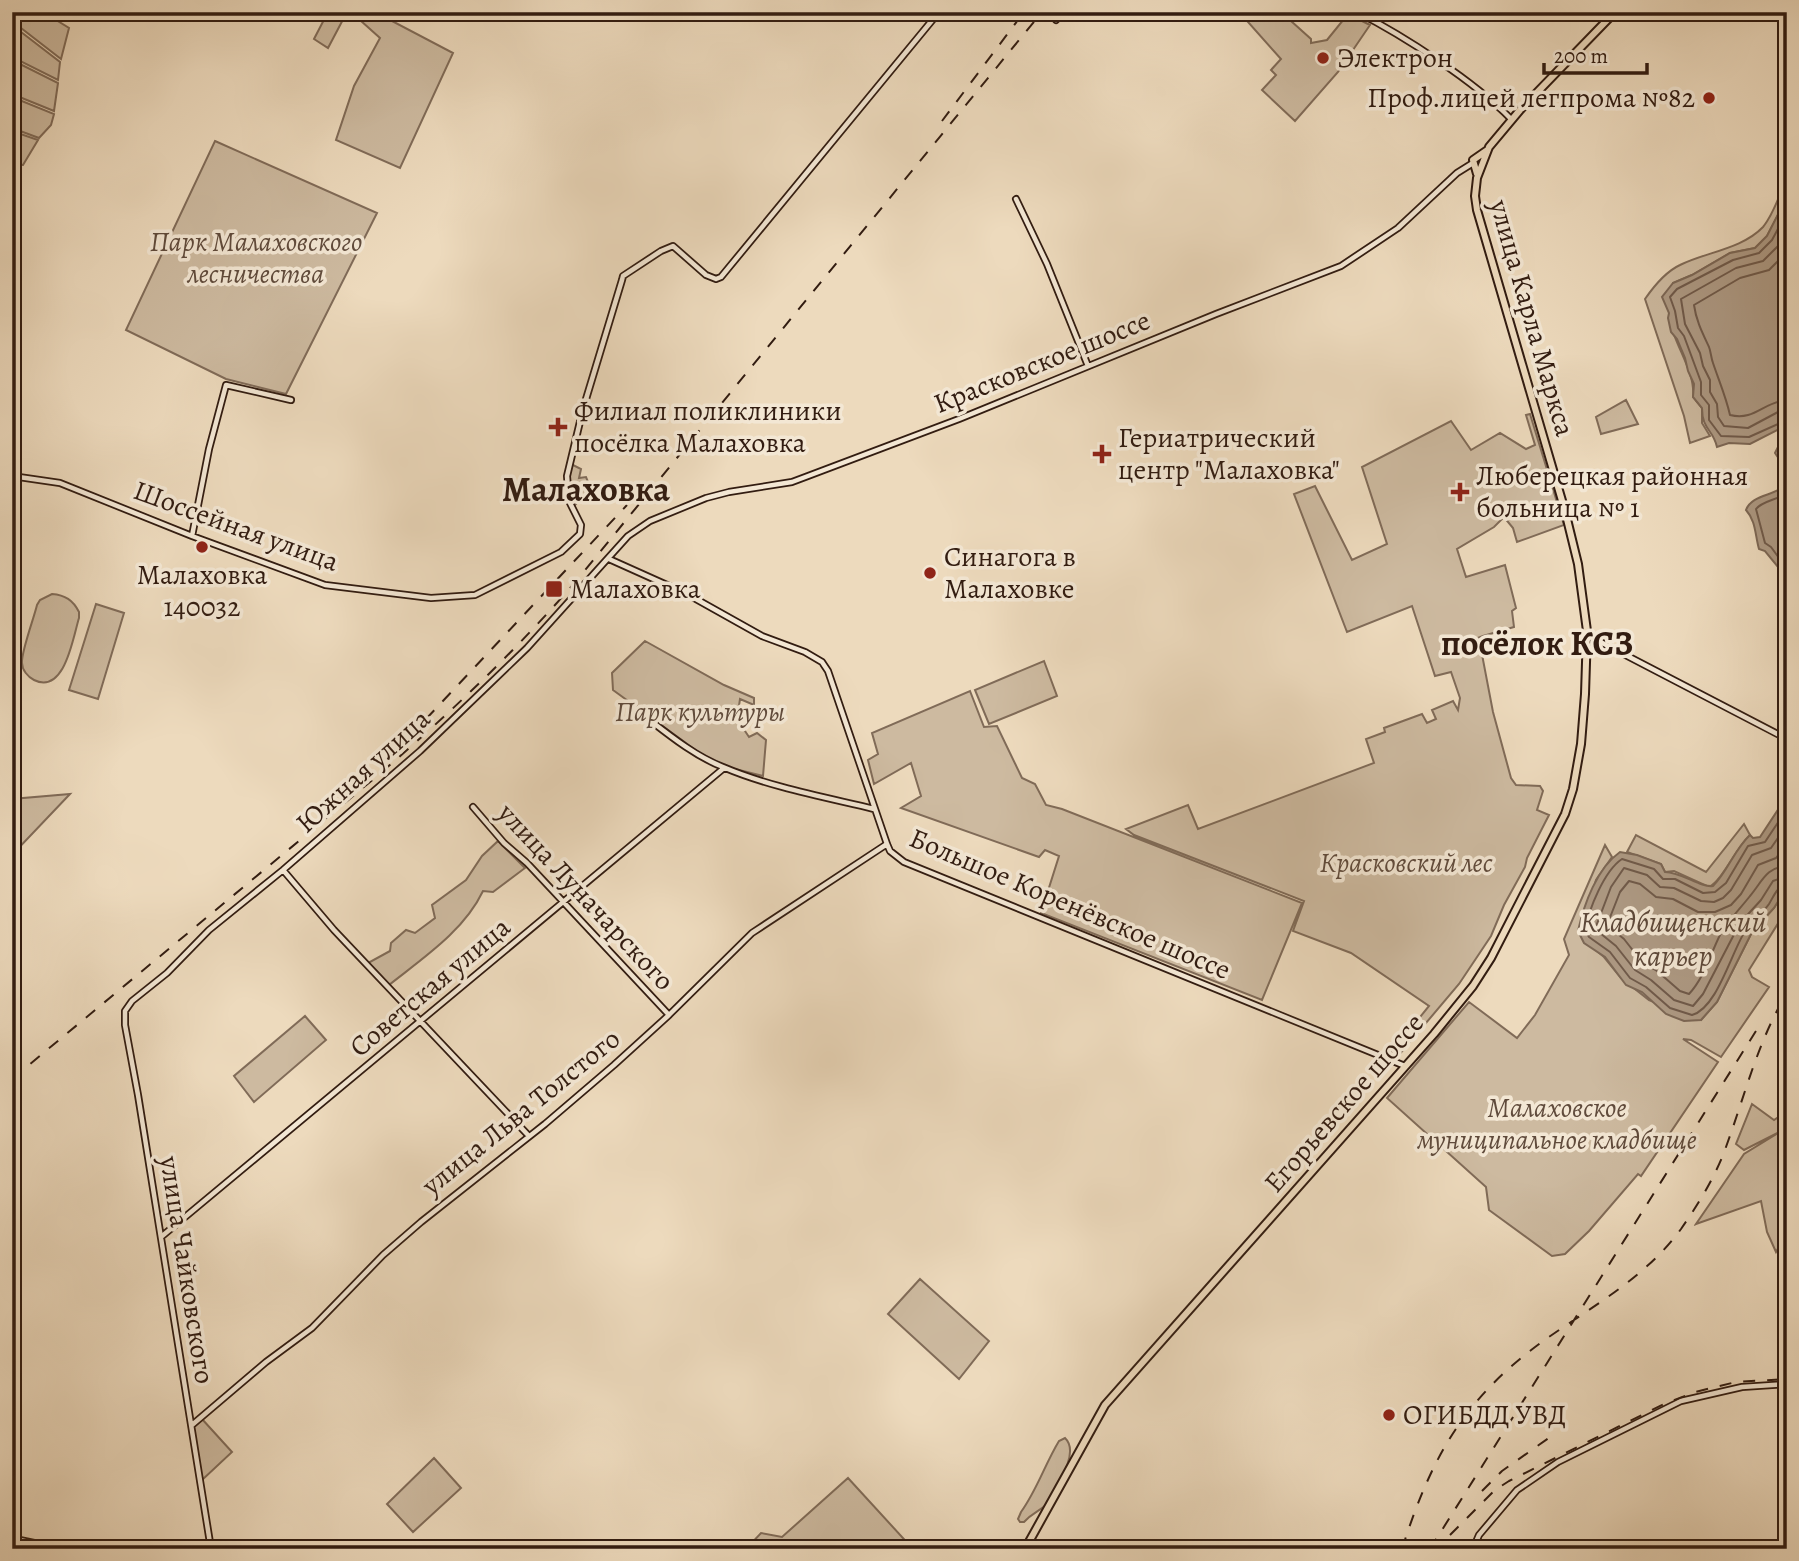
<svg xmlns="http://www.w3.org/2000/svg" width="1799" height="1561" font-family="Alegreya,serif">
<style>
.green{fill:#cdbaa0;stroke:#806b58;stroke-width:2}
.water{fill:#ad9983;stroke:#7c6755;stroke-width:2}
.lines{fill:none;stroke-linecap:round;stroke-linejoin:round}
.shore{stroke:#705a4a;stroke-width:2}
.river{stroke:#ad9983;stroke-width:6}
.secondary-casing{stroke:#321c11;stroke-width:8}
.primary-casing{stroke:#321c11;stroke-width:10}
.secondary{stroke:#f3e7d4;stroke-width:4.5}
.primary{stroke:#eddabd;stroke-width:6}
.rail{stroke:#321c11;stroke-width:2;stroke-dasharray:12 12;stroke-linecap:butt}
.poi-dot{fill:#8f2418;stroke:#f3e7d4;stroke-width:2.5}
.labels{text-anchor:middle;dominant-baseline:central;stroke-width:7;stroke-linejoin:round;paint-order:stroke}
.poi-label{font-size:28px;fill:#321c11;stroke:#f3e7d4;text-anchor:start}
.park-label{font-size:28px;font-style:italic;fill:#604b3c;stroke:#f3e7d4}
.street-label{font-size:28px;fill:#321c11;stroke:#f3e7d4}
.water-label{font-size:30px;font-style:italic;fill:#5d4839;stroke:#f3e7d4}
.district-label{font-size:35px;font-weight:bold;fill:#321c11;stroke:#f3e7d4}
</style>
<rect width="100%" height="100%" fill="#eddabd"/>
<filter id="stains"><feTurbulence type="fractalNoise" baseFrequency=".00286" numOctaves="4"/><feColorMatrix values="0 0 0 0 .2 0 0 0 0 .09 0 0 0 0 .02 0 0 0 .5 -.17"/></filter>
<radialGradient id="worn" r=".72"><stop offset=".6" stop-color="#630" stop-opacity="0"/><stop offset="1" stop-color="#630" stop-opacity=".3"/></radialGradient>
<path class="green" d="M 18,12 L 43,12 L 69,28 L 61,59 L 12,21 Z
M 328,12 L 347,12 L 328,48 L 314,39 Z
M 351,12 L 375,12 L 453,53 L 400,168 L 336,140 L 354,86 L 380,38 Z
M 1256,12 L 1281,12 L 1311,39 L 1311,43 L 1327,40 L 1348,14 L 1370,25 L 1338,72 L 1295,121 L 1262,90 L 1276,75 L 1271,70 L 1281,59 L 1248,22 Z
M 12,25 L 60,62 L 58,80 L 12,57 Z
M 12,60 L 58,83 L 54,111 L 12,94 Z
M 12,97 L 54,114 L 51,125 L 39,138 L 12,128 Z
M 12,131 L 38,140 L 23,165 L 12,164 Z
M 215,141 L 377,213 L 286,394 L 226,379 L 126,330 Z
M 1787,178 L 1787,197 L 1767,236 L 1755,248 L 1730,253 L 1692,275 L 1673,283 C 1672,292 1669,302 1669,311 C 1669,339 1696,369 1693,397 L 1702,408 L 1702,423 L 1710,436 L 1690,443 L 1684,416 L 1645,299 C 1654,286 1665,272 1680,265 C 1706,252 1742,249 1763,227 C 1774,214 1780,193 1787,178 Z
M 1626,400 L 1638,424 L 1601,434 L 1596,417 Z
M 1530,414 L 1564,525 L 1517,542 L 1513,528 L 1504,517 L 1494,527 L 1457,549 L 1466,577 L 1505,565 L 1516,608 L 1512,611 L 1514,627 L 1483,636 L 1457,646 L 1480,644 L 1493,712 L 1511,778 L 1516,785 L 1540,786 L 1543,791 L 1537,810 L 1549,815 L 1527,858 L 1525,867 L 1504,905 L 1491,936 L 1459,984 L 1398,1056 L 1391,1053 L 1429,1006 L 1351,953 L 1293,931 L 1304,901 L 1134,835 L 1126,829 L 1188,805 L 1198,829 L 1374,763 L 1366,739 L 1385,732 L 1384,728 L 1422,714 L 1427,723 L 1436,719 L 1432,710 L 1453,701 L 1458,710 L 1460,698 L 1451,672 L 1435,676 L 1412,606 L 1347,632 L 1294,494 L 1315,486 L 1352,560 L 1387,544 L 1362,467 L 1451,421 L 1471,450 L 1500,433 L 1526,449 L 1535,445 L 1526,415 Z
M 571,464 L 581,469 L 579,478 L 586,477 L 591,489 L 574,506 C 568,492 568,479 571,464 Z
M 52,594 C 65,595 73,600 79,612 L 79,618 C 73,637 65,695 34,680 C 28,677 22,670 22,663 C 21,652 34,618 37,605 L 40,600 Z
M 96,604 L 124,613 L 98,699 L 69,690 Z
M 645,641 L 724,685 L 754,698 L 754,705 L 740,699 L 737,719 L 749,737 L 757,733 L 766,740 L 763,776 L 731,768 L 708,759 L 613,690 L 612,673 Z
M 1044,661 L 1057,696 L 989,724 L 975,690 Z
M 970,691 L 984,727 L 997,726 L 1022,778 L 1035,784 L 1046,805 L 1062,809 L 1302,903 L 1262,1000 L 1041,913 L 1059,856 L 1045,850 L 1039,857 L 901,808 L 921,796 L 911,763 L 874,784 L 868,760 L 878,754 L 872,733 Z
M 70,794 L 12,855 L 12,799 Z
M 1744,824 L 1750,835 C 1736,848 1722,881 1709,887 L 1674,871 L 1665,872 L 1661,864 L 1627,852 L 1636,835 L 1706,872 Z
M 498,841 L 525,868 L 493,892 L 483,891 C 464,931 423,958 389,985 L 368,963 L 390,951 L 391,943 L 406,930 L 415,933 L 435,918 L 432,905 L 466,880 L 482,856 Z
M 1605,845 L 1612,857 L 1596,880 L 1593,891 L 1591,946 L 1604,957 L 1621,978 L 1649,1000 L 1701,1020 L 1717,1002 L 1752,932 L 1774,908 L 1787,887 L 1787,909 L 1749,970 L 1752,977 L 1769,987 L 1721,1057 L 1691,1040 L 1683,1039 L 1718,1062 L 1641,1176 L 1638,1174 L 1589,1231 L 1565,1254 L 1552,1256 L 1489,1210 L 1486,1187 L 1387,1098 L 1469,1002 L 1517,1038 L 1535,1015 L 1569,955 L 1564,939 Z
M 305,1016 L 326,1040 L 254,1102 L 234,1076 Z
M 1752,1104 L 1774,1120 L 1783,1114 L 1787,1124 L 1784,1128 L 1787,1130 L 1787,1205 L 1781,1206 L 1780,1208 L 1787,1216 L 1787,1243 L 1780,1245 L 1776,1252 L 1767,1232 L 1761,1201 L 1696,1224 L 1744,1154 L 1783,1130 L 1744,1150 L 1736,1144 Z
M 920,1279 L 989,1341 L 959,1379 L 888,1314 Z
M 202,1419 L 232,1452 L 201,1481 L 193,1427 Z
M 1065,1438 C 1081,1453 1055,1488 1046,1505 C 1038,1512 1032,1513 1024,1522 L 1020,1522 L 1018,1519 L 1021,1512 C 1037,1490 1045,1464 1059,1441 Z
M 434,1458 L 461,1488 L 413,1532 L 387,1504 Z
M 848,1478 L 913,1549 L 746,1549 L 761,1533 L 782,1537 Z"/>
<path class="water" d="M 1787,197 L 1787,425 L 1750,444 L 1729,443 L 1717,447 C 1713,429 1702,430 1702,408 L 1693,397 L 1694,384 L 1688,371 L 1685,358 L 1677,339 L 1671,332 L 1668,318 L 1669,313 L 1662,297 L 1673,283 L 1692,275 L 1730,253 L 1755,248 L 1767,236 Z
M 1787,442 L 1787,578 L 1765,551 L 1759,549 C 1755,535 1756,521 1746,510 C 1751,496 1770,496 1782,488 L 1787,471 L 1775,453 L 1778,447 Z
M 1787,796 L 1787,887 L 1774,908 L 1752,932 L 1717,1002 L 1701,1020 L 1684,1021 L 1666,1014 L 1642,992 L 1626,985 L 1605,957 L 1584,943 L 1578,931 C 1584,904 1597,868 1620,852 L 1637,855 L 1661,864 L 1665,872 C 1682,872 1700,888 1713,886 C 1728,871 1734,850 1750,835 L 1753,838 L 1760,837 Z"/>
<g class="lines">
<path class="shore" d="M 1787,212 L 1772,240 L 1759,253 L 1733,260 L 1677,289 L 1670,297 L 1675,311 L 1678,328 L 1684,336 L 1701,382 L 1701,395 L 1709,405 L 1709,420 L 1721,436 L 1749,437 L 1787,420
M 1787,231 L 1779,245 L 1763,261 L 1736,268 L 1681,299 L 1685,324 L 1700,353 L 1703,366 L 1710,380 L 1710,392 L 1717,404 L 1718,417 L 1724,426 L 1748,428 L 1778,412 L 1787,411
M 1787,252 L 1769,270 L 1740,278 L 1694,305 C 1696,320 1702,332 1709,347 C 1711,352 1711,358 1713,363 C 1719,381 1726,397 1730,415 C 1755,421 1763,402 1787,400
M 1787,493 C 1777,500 1762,501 1756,509 L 1765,543 L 1771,547 L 1787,569
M 1787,809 L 1765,842 L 1748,846 L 1726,883 L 1715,892 L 1703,893 L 1675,879 L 1663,879 L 1654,869 L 1622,859 C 1604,871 1589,909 1585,930 L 1589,937 L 1610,952 L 1630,978 L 1646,987 L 1670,1008 L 1692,1015 C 1718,1008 1732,949 1747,928 C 1753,919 1763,913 1769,904 C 1774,896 1777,886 1787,885
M 1787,825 L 1771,848 L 1752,855 L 1731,890 L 1723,898 L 1714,902 L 1701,901 L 1674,888 L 1660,887 L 1647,875 L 1624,868 L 1611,887 L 1595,929 L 1616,946 L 1635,970 L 1651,980 L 1674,1000 L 1693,1006 L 1703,994 L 1740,923 L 1761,900 L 1773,881 L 1787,876
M 1787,844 L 1776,858 L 1758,865 L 1741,894 L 1731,905 L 1715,912 L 1698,912 L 1673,899 L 1656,897 L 1640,884 L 1629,881 L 1620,892 L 1607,925 L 1624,939 L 1642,962 L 1657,971 L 1680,991 L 1689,994 C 1704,978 1710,955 1720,935 C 1728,920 1740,909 1750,896 C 1762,882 1766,867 1787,866"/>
<path class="river" d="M 12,17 L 17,12"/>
<defs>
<path id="secondary" d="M 1357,12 C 1404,36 1474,81 1511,119
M 1056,20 L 1062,12
M 1016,199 L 1047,264 L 1088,366
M 12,476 L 60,483 L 192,536 L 325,585 L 431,598 L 475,595 L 561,552 L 580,534 L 581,525 L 569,501 L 567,476 L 583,409 L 622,280 L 623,276 L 661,251 L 673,246 L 706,275 L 716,279 L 721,277 L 939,12
M 192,536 L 209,449 L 226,385 L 291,400
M 609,559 L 687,594 L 762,636 L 805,652 L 822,662 L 828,671 L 887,844 L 890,851 L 904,862 L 1405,1066
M 1587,635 L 1787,739
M 634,708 C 662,729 690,754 723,767 C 770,787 824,797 874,809
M 473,807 L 504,843 L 527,863 L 669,1015
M 283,870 L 334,930 L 528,1135
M 161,1237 L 724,768
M 192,1425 L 266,1362 L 312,1328 L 383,1255 L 421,1222 L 545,1124 L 614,1065 L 669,1015 L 752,933 L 887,844
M 12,1545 L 15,1539 L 63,1549
M 211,1549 L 138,1095 L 125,1025 L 125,1011 L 132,1001 L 167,973 L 209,930 L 283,870 L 420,751 L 527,648 L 628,536 L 650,521 L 706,498 L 729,492 L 792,482 L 808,476 L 959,419 L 1216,314 L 1341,266 L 1398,228 L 1457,173 L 1473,163
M 1473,1549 L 1479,1535 L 1517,1490 L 1558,1462 L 1681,1401 L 1742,1387 L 1787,1384"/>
<path id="primary" d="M 1477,174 L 1473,160 L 1486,151
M 1025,1549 L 1105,1405 L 1434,1034 L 1473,986 L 1491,958 L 1565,814 L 1573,789 L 1581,744 L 1585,694 L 1587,631 L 1578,564 L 1565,511 L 1477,210 L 1475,196 L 1477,178 L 1489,147 L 1520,110 L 1615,12"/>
</defs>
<use href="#secondary" class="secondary-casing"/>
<use href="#primary" class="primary-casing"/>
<use href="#secondary" class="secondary"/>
<use href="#primary" class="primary"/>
<path class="rail" d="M 942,121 L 1024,12
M 426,719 L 627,505
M 12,1079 L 376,777 C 447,716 516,651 577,580 L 1042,12
M 1482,1491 L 1502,1471 L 1553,1435
M 1450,1535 L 1495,1490 L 1509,1481 L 1664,1404 L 1695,1392 L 1736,1382 L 1787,1379
M 1402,1549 C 1432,1455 1465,1397 1546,1339 C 1593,1306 1646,1277 1681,1229 C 1697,1206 1712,1182 1723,1155 C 1744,1100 1756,1044 1787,993
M 1430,1549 L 1761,1023"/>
</g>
<g class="poi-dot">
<circle cx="1323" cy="58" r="7"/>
<circle cx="1709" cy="98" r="7"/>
<path d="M554.5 416.5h7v7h7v7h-7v7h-7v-7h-7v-7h7z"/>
<path d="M1098.5 443.5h7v7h7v7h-7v7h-7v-7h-7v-7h7z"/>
<path d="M1456.5 481.5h7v7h7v7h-7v7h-7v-7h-7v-7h7z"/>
<circle cx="202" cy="547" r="7"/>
<circle cx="930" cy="573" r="7"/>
<rect x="545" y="580" width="18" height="18" rx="3.5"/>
<circle cx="1389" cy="1415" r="7"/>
</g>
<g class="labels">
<g class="poi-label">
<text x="1337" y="58">Электрон</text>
<text x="1695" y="98" text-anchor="end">Проф.лицей легпрома №82</text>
<text x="574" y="411">Филиал поликлиники<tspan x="574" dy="32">посёлка Малаховка</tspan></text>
<text x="1118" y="438">Гериатрический<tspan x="1118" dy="32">центр "Малаховка"</tspan></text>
<text x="1476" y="476">Люберецкая районная<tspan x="1476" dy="32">больница № 1</tspan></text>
<text x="944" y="557">Синагога в<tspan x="944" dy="32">Малаховке</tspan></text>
<text x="202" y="575" text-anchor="middle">Малаховка<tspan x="202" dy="32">140032</tspan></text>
<text x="570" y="589">Малаховка</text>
<text x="1403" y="1415">ОГИБДД УВД</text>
</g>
<g class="park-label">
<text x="256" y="242">Парк Малаховского<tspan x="256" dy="32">лесничества</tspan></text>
<text x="700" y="712">Парк культуры</text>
<text x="1406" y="863">Красковский лес</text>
<text x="1557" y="1108">Малаховское<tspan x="1557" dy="32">муниципальное кладбище</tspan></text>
</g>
<g class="street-label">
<text transform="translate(1532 318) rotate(74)">улица Карла Маркса</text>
<text transform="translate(1042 362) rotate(-22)">Красковское шоссе</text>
<text transform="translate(236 526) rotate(20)">Шоссейная улица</text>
<text transform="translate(363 771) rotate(-42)">Южная улица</text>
<text transform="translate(586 897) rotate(47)">улица Луначарского</text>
<text transform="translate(1070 904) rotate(23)">Большое Коренёвское шоссе</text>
<text transform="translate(430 987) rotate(-40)">Советская улица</text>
<text transform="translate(1344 1103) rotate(-49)">Егорьевское шоссе</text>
<text transform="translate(521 1112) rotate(-39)">улица Льва Толстого</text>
<text transform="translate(187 1270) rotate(81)">улица Чайковского</text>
</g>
<g class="water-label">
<text x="1673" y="922">Кладбищенский<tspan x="1673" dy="34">карьер</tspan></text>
</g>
<g class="district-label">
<text x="586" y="489">Малаховка</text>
<text x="1537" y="643">посёлок КСЗ</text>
</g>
</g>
<rect width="1799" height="1561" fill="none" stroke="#eddabd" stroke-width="42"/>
<rect x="14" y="14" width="1771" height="1533" fill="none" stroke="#321c11" stroke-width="3.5"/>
<rect x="21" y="21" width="1757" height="1519" fill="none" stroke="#321c11" stroke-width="2"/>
<path d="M1544 63v10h103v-10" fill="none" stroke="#321c11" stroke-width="3.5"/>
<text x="1554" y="63" font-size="21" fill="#321c11" stroke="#f3e7d4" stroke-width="5" paint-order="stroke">200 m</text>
<rect width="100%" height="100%" filter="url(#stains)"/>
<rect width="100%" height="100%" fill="url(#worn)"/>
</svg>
